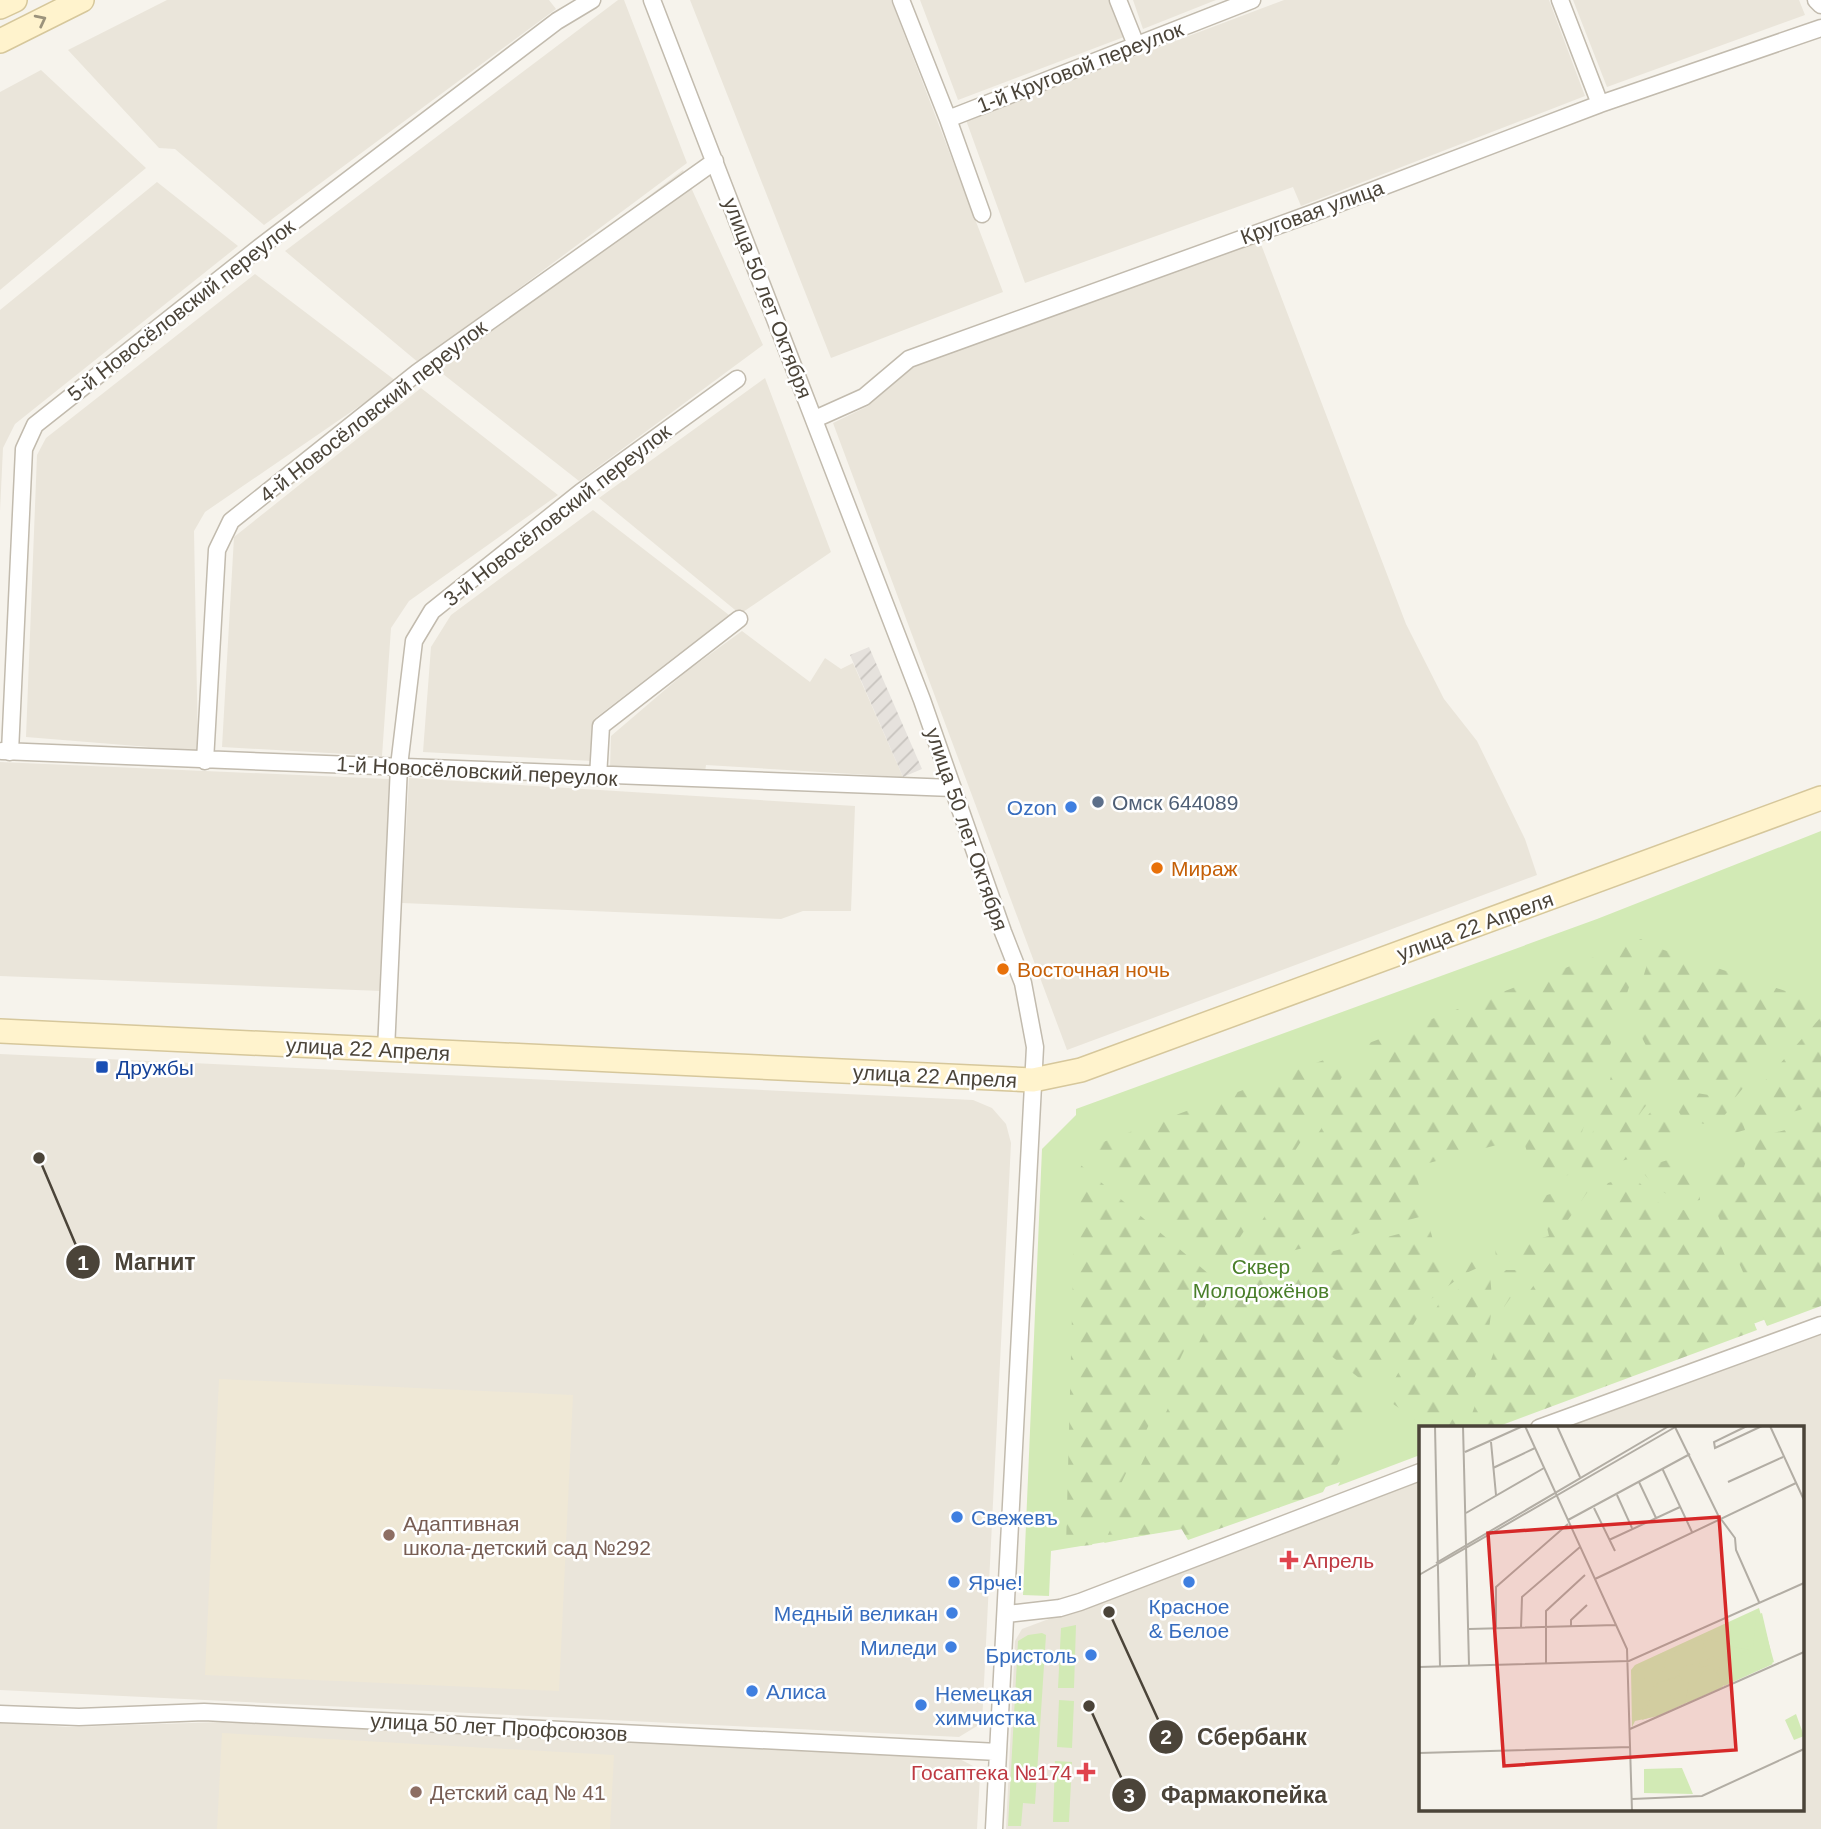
<svg xmlns="http://www.w3.org/2000/svg" width="1821" height="1829" font-family="Arial,sans-serif">
<style>
.residential{fill:#eae5da}
.industrial{fill:url(#industrial-furrows)}
.education{fill:#efe8d6}
.green{fill:#d2eab5}
.forest{fill:url(#forest-firs)}
.lines{fill:none;stroke-linecap:round;stroke-linejoin:round}
.street-casing{stroke:#c2bbae;stroke-width:19}
.secondary-casing{stroke:#d6c79b;stroke-width:26}
.street{stroke:#fff;stroke-width:16}
.secondary{stroke:#fff3cd;stroke-width:23}
.oneway{stroke:#9c937c}
.service-dot{fill:#5c6f8a;stroke:#fff;stroke-width:2.5}
.shop-dot{fill:#3f7fe0;stroke:#fff;stroke-width:2.5}
.food-dot{fill:#e8710a;stroke:#fff;stroke-width:2.5}
.transit-dot{fill:#1a4fb4;stroke:#fff;stroke-width:2.5}
.education-dot{fill:#8d6e63;stroke:#fff;stroke-width:2.5}
.health-dot{fill:#e0444e;stroke:#fff;stroke-width:2.5}
.labels{text-anchor:middle;dominant-baseline:central;stroke-width:5;stroke-linejoin:round;paint-order:stroke}
.street-label{font-size:21px;fill:#4b4439;stroke:#fff}
.service-label{font-size:21px;fill:#4e5e75;stroke:#fff;text-anchor:start}
.shop-label{font-size:21px;fill:#366cbe;stroke:#fff;text-anchor:end}
.food-label{font-size:21px;fill:#c56008;stroke:#fff;text-anchor:start}
.transit-label{font-size:21px;fill:#164399;stroke:#fff;text-anchor:start}
.park-label{font-size:21px;fill:#4a7f2a;stroke:#fff}
.education-label{font-size:21px;fill:#785e54;stroke:#fff;text-anchor:start}
.health-label{font-size:21px;fill:#be3a42;stroke:#fff;text-anchor:start}
.inset-road{fill:none;stroke:#b2ada4;stroke-width:2}
.view{fill:#d62828;fill-opacity:0.15;stroke:#d62828;stroke-width:3.5}
.inset-edge{fill:none;stroke:#4b4439;stroke-width:3.5}
.leader{fill:none;stroke:#4b4439;stroke-width:2.5}
.callout-dot{fill:#4b4439;stroke:#fff;stroke-width:2.5}
.mark-label{font-size:21px;text-anchor:middle;font-weight:bold;fill:#fff}
.callout-label{font-size:23px;text-anchor:middle;font-weight:bold;fill:#4b4439;stroke:#fff;stroke-width:5;stroke-linejoin:round;paint-order:stroke}
</style>
<defs>
<pattern id="industrial-furrows" width="10" height="10" patternUnits="userSpaceOnUse" patternTransform="scale(1.75)"><rect width="10" height="10" fill="#e6e2dd"/><path d="M-1 1l2-2M0 10L10 0M9 11l2-2" fill="none" stroke="#c7c3be"/></pattern>
<pattern id="forest-firs" width="22" height="20" patternUnits="userSpaceOnUse" patternTransform="scale(1.75)"><rect width="22" height="20" fill="#d2eab5"/><path d="M5 1l3.5 6h-7zM16 11l3.5 6h-7z" fill="#b6ca9c"/></pattern>
</defs>
<rect width="100%" height="100%" fill="#f6f3ec"/>
<path class="residential" d="M 167,0 L 549,0 L 556,9 L 264,225 L 175,149 L 159,148 L 68,50 Z
M 618,0 L 624,0 L 687,163 L 419,363 L 285,251 Z
M 690,0 L 891,0 L 1003,292 L 831,358 Z
M 920,0 L 1110,0 L 1124,37 L 958,100 Z
M 1133,0 L 1216,0 L 1143,29 Z
M 1284,0 L 1549,0 L 1585,96 L 1301,206 L 1293,187 L 1025,283 L 966,120 Z
M 1573,0 L 1799,0 L 1805,15 L 1607,87 Z
M 41,70 L 146,168 L 0,290 L 0,92 Z
M 683,170 L 763,345 L 579,481 L 429,363 Z
M 157,182 L 238,246 L 15,424 L 3,448 L 0,511 L 0,310 Z
M 1259,239 L 1406,624 L 1444,699 L 1477,741 L 1525,839 L 1537,875 L 1067,1050 L 833,423 L 868,406 L 914,366 Z
M 255,274 L 396,381 L 205,512 L 194,531 L 198,751 L 26,737 L 37,455 L 46,438 Z
M 765,378 L 831,552 L 740,614 L 599,498 Z
M 421,388 L 558,495 L 409,601 L 391,628 L 382,756 L 222,747 L 234,537 Z
M 593,510 L 729,615 L 594,719 L 592,761 L 423,752 L 431,647 L 451,615 Z
M 742,631 L 810,682 L 825,658 L 841,669 L 853,663 L 903,777 L 706,765 L 705,772 L 610,768 L 611,736 L 687,671 Z
M 0,762 L 389,779 L 381,991 L 0,976 Z
M 409,778 L 855,806 L 851,911 L 803,911 L 781,919 L 402,903 Z
M 0,1054 L 973,1100 L 992,1108 L 1006,1124 L 1011,1143 L 982,1723 L 959,1737 L 0,1690 Z
M 1821,1331 L 1821,1829 L 1006,1829 L 1015,1641 L 1022,1629 L 1420,1480 L 1420,1810 L 1802,1810 L 1802,1428 L 1559,1428 Z
M 222,1722 L 956,1757 L 973,1766 L 980,1776 L 977,1829 L 0,1829 L 0,1723 L 71,1727 Z"/>
<path class="industrial" d="M 869,647 L 922,769 L 903,777 L 850,655 Z"/>
<path class="education" d="M 219,1379 L 573,1395 L 559,1691 L 205,1675 Z
M 222,1733 L 614,1755 L 610,1829 L 217,1829 Z"/>
<path class="green" d="M 1821,831 L 1821,1298 L 1480,1428 L 1420,1428 L 1420,1455 L 1338,1486 L 1340,1482 L 1231,1521 L 1051,1551 L 1049,1596 L 1023,1595 L 1042,1149 L 1076,1115 L 1076,1109 L 1597,919 Z
M 1076,1625 L 1074,1688 L 1058,1688 L 1061,1628 Z
M 1042,1633 L 1046,1635 L 1035,1804 L 1023,1803 L 1021,1826 L 1008,1826 L 1018,1641 L 1028,1635 Z
M 1059,1700 L 1074,1701 L 1072,1748 L 1057,1747 Z
M 1055,1761 L 1072,1762 L 1069,1822 L 1053,1822 Z"/>
<path class="forest" d="M 1641,939 L 1644,941 L 1568,1175 L 1536,1184 L 1523,1138 L 1414,1167 L 1427,1215 L 1239,1265 L 1238,1258 L 1364,1062 L 1369,1043 Z
M 1656,949 L 1661,949 L 1803,997 L 1809,1009 L 1734,1099 C 1713,1082 1693,1082 1668,1089 L 1633,1020 L 1636,1000 L 1651,952 Z
M 1821,1017 L 1821,1104 L 1750,1124 L 1749,1118 L 1742,1107 Z
M 1627,1033 L 1633,1035 L 1658,1094 C 1635,1114 1630,1128 1629,1159 L 1580,1171 L 1623,1040 Z
M 1348,1051 L 1350,1056 L 1342,1077 L 1221,1267 L 1085,1154 L 1084,1150 L 1087,1148 Z
M 1690,1092 L 1709,1095 L 1730,1109 L 1715,1126 L 1700,1123 L 1688,1128 L 1671,1098 Z
M 1663,1101 L 1682,1136 L 1673,1145 L 1671,1152 L 1640,1158 C 1630,1136 1645,1114 1663,1101 Z
M 1735,1112 L 1742,1120 L 1745,1130 L 1727,1135 L 1720,1126 Z
M 1821,1120 L 1821,1306 L 1767,1326 L 1715,1209 C 1748,1193 1754,1172 1756,1138 Z
M 1747,1137 C 1750,1163 1739,1193 1711,1199 L 1705,1172 C 1723,1167 1730,1160 1732,1142 Z
M 1682,1156 L 1696,1169 L 1700,1200 C 1675,1205 1653,1188 1640,1168 Z
M 1076,1161 L 1217,1281 L 1092,1545 L 1066,1547 Z
M 1633,1176 L 1660,1204 L 1708,1216 L 1757,1330 L 1494,1428 L 1467,1428 L 1502,1329 L 1608,1183 Z
M 1585,1184 L 1591,1187 L 1540,1260 L 1497,1262 L 1495,1250 L 1549,1236 L 1540,1197 Z
M 1429,1226 L 1440,1264 L 1481,1254 L 1484,1265 L 1464,1274 L 1426,1303 L 1380,1382 L 1368,1385 L 1235,1280 L 1235,1277 Z
M 1506,1270 L 1530,1270 L 1504,1307 L 1498,1274 Z
M 1484,1274 L 1490,1277 C 1498,1333 1474,1377 1455,1428 L 1427,1428 L 1389,1401 L 1390,1387 L 1441,1300 Z
M 1225,1288 L 1372,1398 L 1323,1492 L 1188,1540 L 1181,1528 L 1104,1543 Z"/>
<g class="lines">
<defs>
<path id="street" d="M 652,0 L 922,700 L 1003,932 L 1023,983 L 1035,1047 L 994,1829
M 901,0 L 948,119 L 982,214
M 1118,0 L 1136,45
M 1560,0 L 1600,104
M 1816,0 L 1821,5
M 948,119 L 1252,0
M 815,419 L 864,397 L 909,359 L 1324,209 L 1600,104 L 1821,28
M 2,751 C 319,763 636,778 953,788
M 10,752 L 24,449 L 35,425 L 260,247 L 557,21 L 592,0
M 205,761 L 217,550 L 231,521 L 418,372 L 715,161
M 598,777 L 601,726 L 739,619
M 386,1050 L 399,766 L 414,641 L 432,611 L 581,492 L 737,379
M 1539,1428 L 1821,1325
M 1007,1614 L 1060,1608 L 1080,1602 L 1420,1472
M 0,1714 L 79,1717 L 204,1712 L 998,1752"/>
<path id="secondary" d="M 0,7 L 15,0
M 0,41 L 82,0
M 0,1031 L 1033,1080 L 1081,1070 L 1821,798"/>
</defs>
<use href="#street" class="street-casing"/>
<use href="#secondary" class="secondary-casing"/>
<use href="#street" class="street"/>
<use href="#secondary" class="secondary"/>
</g>
<defs><path id="oneway-chevron" d="M-2-3.5L2.5 0L-2 3.5" fill="none" stroke-width="1.6" stroke-linecap="round" stroke-linejoin="round" transform="scale(1.75)"/></defs>
<use class="oneway" href="#oneway-chevron" transform="translate(41 20) rotate(-27)"/>
<circle class="service-dot" cx="1098" cy="802" r="7"/>
<g class="shop-dot">
<circle cx="1071" cy="807" r="7"/>
<circle cx="957" cy="1517" r="7"/>
<circle cx="954" cy="1582" r="7"/>
<circle cx="1189" cy="1582" r="7"/>
<circle cx="952" cy="1613" r="7"/>
<circle cx="951" cy="1647" r="7"/>
<circle cx="1091" cy="1655" r="7"/>
<circle cx="752" cy="1691" r="7"/>
<circle cx="921" cy="1705" r="7"/>
</g>
<g class="food-dot">
<circle cx="1157" cy="868" r="7"/>
<circle cx="1003" cy="969" r="7"/>
</g>
<rect class="transit-dot" x="95" y="1060" width="14" height="14" rx="3.5"/>
<g class="education-dot">
<circle cx="389" cy="1535" r="7"/>
<circle cx="416" cy="1792" r="7"/>
</g>
<g class="health-dot">
<path d="M1285.5 1549.5h7v7h7v7h-7v7h-7v-7h-7v-7h7z"/>
<path d="M1082.5 1761.5h7v7h7v7h-7v7h-7v-7h-7v-7h7z"/>
</g>
<g class="labels">
<g class="street-label">
<text transform="translate(1080 67) rotate(-21)">1-й Круговой переулок</text>
<text transform="translate(1312 212) rotate(-20)">Круговая улица</text>
<text transform="translate(768 298) rotate(69)">улица 50 лет Октября</text>
<text transform="translate(181 310) rotate(-38)">5-й Новосёловский переулок</text>
<text transform="translate(373 411) rotate(-38)">4-й Новосёловский переулок</text>
<text transform="translate(557 515) rotate(-38)">3-й Новосёловский переулок</text>
<text transform="translate(477 771) rotate(3)">1-й Новосёловский переулок</text>
<text transform="translate(967 829) rotate(71)">улица 50 лет Октября</text>
<text transform="translate(1475 926) rotate(-20)">улица 22 Апреля</text>
<text transform="translate(368 1049) rotate(3)">улица 22 Апреля</text>
<text transform="translate(935 1076) rotate(3)">улица 22 Апреля</text>
<text transform="translate(499 1727) rotate(3)">улица 50 лет Профсоюзов</text>
</g>
<g class="service-label">
<text x="1112" y="802">Омск 644089</text>
</g>
<g class="shop-label">
<text x="1057" y="807">Ozon</text>
<text x="971" y="1517" text-anchor="start">Свежевъ</text>
<text x="968" y="1582" text-anchor="start">Ярче!</text>
<text x="1189" y="1606" text-anchor="middle">Красное<tspan x="1189" dy="24">&amp; Белое</tspan></text>
<text x="938" y="1613">Медный великан</text>
<text x="937" y="1647">Миледи</text>
<text x="1077" y="1655">Бристоль</text>
<text x="766" y="1691" text-anchor="start">Алиса</text>
<text x="935" y="1693" text-anchor="start">Немецкая<tspan x="935" dy="24">химчистка</tspan></text>
</g>
<g class="food-label">
<text x="1171" y="868">Мираж</text>
<text x="1017" y="969">Восточная ночь</text>
</g>
<g class="transit-label">
<text x="116" y="1067">Дружбы</text>
</g>
<g class="park-label">
<text x="1261" y="1266">Сквер<tspan x="1261" dy="24">Молодожёнов</tspan></text>
</g>
<g class="education-label">
<text x="403" y="1523">Адаптивная<tspan x="403" dy="24">школа-детский сад №292</tspan></text>
<text x="430" y="1792">Детский сад № 41</text>
</g>
<g class="health-label">
<text x="1303" y="1560">Апрель</text>
<text x="1072" y="1772" text-anchor="end">Госаптека №174</text>
</g>
</g>
<g transform="translate(1419 1426)">
<rect width="385" height="385" fill="#f6f3ec"/>
<path d="M 340,182 L 355,236 L 239,290 L 216,295 L 213,301 L 212,244 L 216,239 ZM 377,288 L 385,310 L 375,314 L 366,294 Z" fill="#d2eab5"/>
<path d="M 343,187 L 352,226 L 338,226 L 354,238 L 305,260 L 298,246 L 301,242 L 296,241 L 299,236 L 294,235 L 287,225 L 287,235 L 290,232 L 296,245 L 289,242 L 291,239 L 280,242 L 289,213 L 307,218 L 299,231 L 293,230 L 300,234 L 309,220 L 331,224 L 301,236 L 332,226 L 327,244 L 338,226 L 338,189 ZM 337,191 L 334,221 L 314,218 L 313,216 ZM 286,212 L 279,243 L 272,238 L 260,243 L 261,249 L 238,257 L 252,227 ZM 249,229 L 235,257 L 217,244 L 217,243 ZM 287,242 L 297,246 L 304,261 L 268,277 L 272,263 ZM 216,245 L 235,259 L 218,294 ZM 262,250 L 263,255 L 268,253 L 264,259 L 270,256 L 266,278 L 258,272 L 263,259 L 255,271 L 237,258 ZM 236,260 L 256,273 L 250,285 L 223,294 ZM 263,342 L 274,368 L 225,367 L 225,343 Z" fill="#d2eab5"/>
<path class="inset-road" d="M 16,0 L 21,240M 44,0 L 50,239M 106,0 L 208,223 L 213,385M 138,0 L 161,51M 328,0 L 295,16 L 296,22 L 343,0M 351,0 L 385,74M 256,1 L 299,89 L 316,112 L 317,124 L 340,176M 72,16 L 77,69M 46,26 L 104,0M 74,42 L 116,22M 243,42 L 273,106M 220,56 L 237,92M 309,56 L 364,31M 198,69 L 213,102M 175,82 L 196,125M 47,87 L 125,42M 149,94 L 271,28M 190,114 L 261,81M 17,137 L 250,0M 0,149 L 258,0M 176,153 L 377,57M 152,201 L 152,194 L 168,179M 102,202 L 103,171 L 161,121M 50,203 L 197,199M 77,203 L 77,161 L 149,98M 127,237 L 127,185 L 166,149M 0,241 L 210,235 L 385,157M 211,303 L 385,226M 0,327 L 211,321M 213,373 L 283,370 L 385,323"/>
<path class="view" d="M 300,91 L 317,324 L 85,340 L 69,107 Z"/>
<rect width="385" height="385" class="inset-edge"/>
</g>
<path class="leader" d="M39 1158L83 1262M1109 1612L1166 1737M1089 1706L1129 1795"/>
<g class="callout-dot">
<circle cx="39" cy="1158" r="7"/>
<circle cx="1109" cy="1612" r="7"/>
<circle cx="1089" cy="1706" r="7"/>
<circle cx="83" cy="1262" r="18"/>
<circle cx="1166" cy="1737" r="18"/>
<circle cx="1129" cy="1795" r="18"/>
</g>
<g class="mark-label">
<text x="83" y="1270">1</text>
<text x="1166" y="1744">2</text>
<text x="1129" y="1803">3</text>
</g>
<g class="callout-label">
<text x="155" y="1270">Магнит</text>
<text x="1252" y="1745">Сбербанк</text>
<text x="1244" y="1803">Фармакопейка</text>
</g>
</svg>
